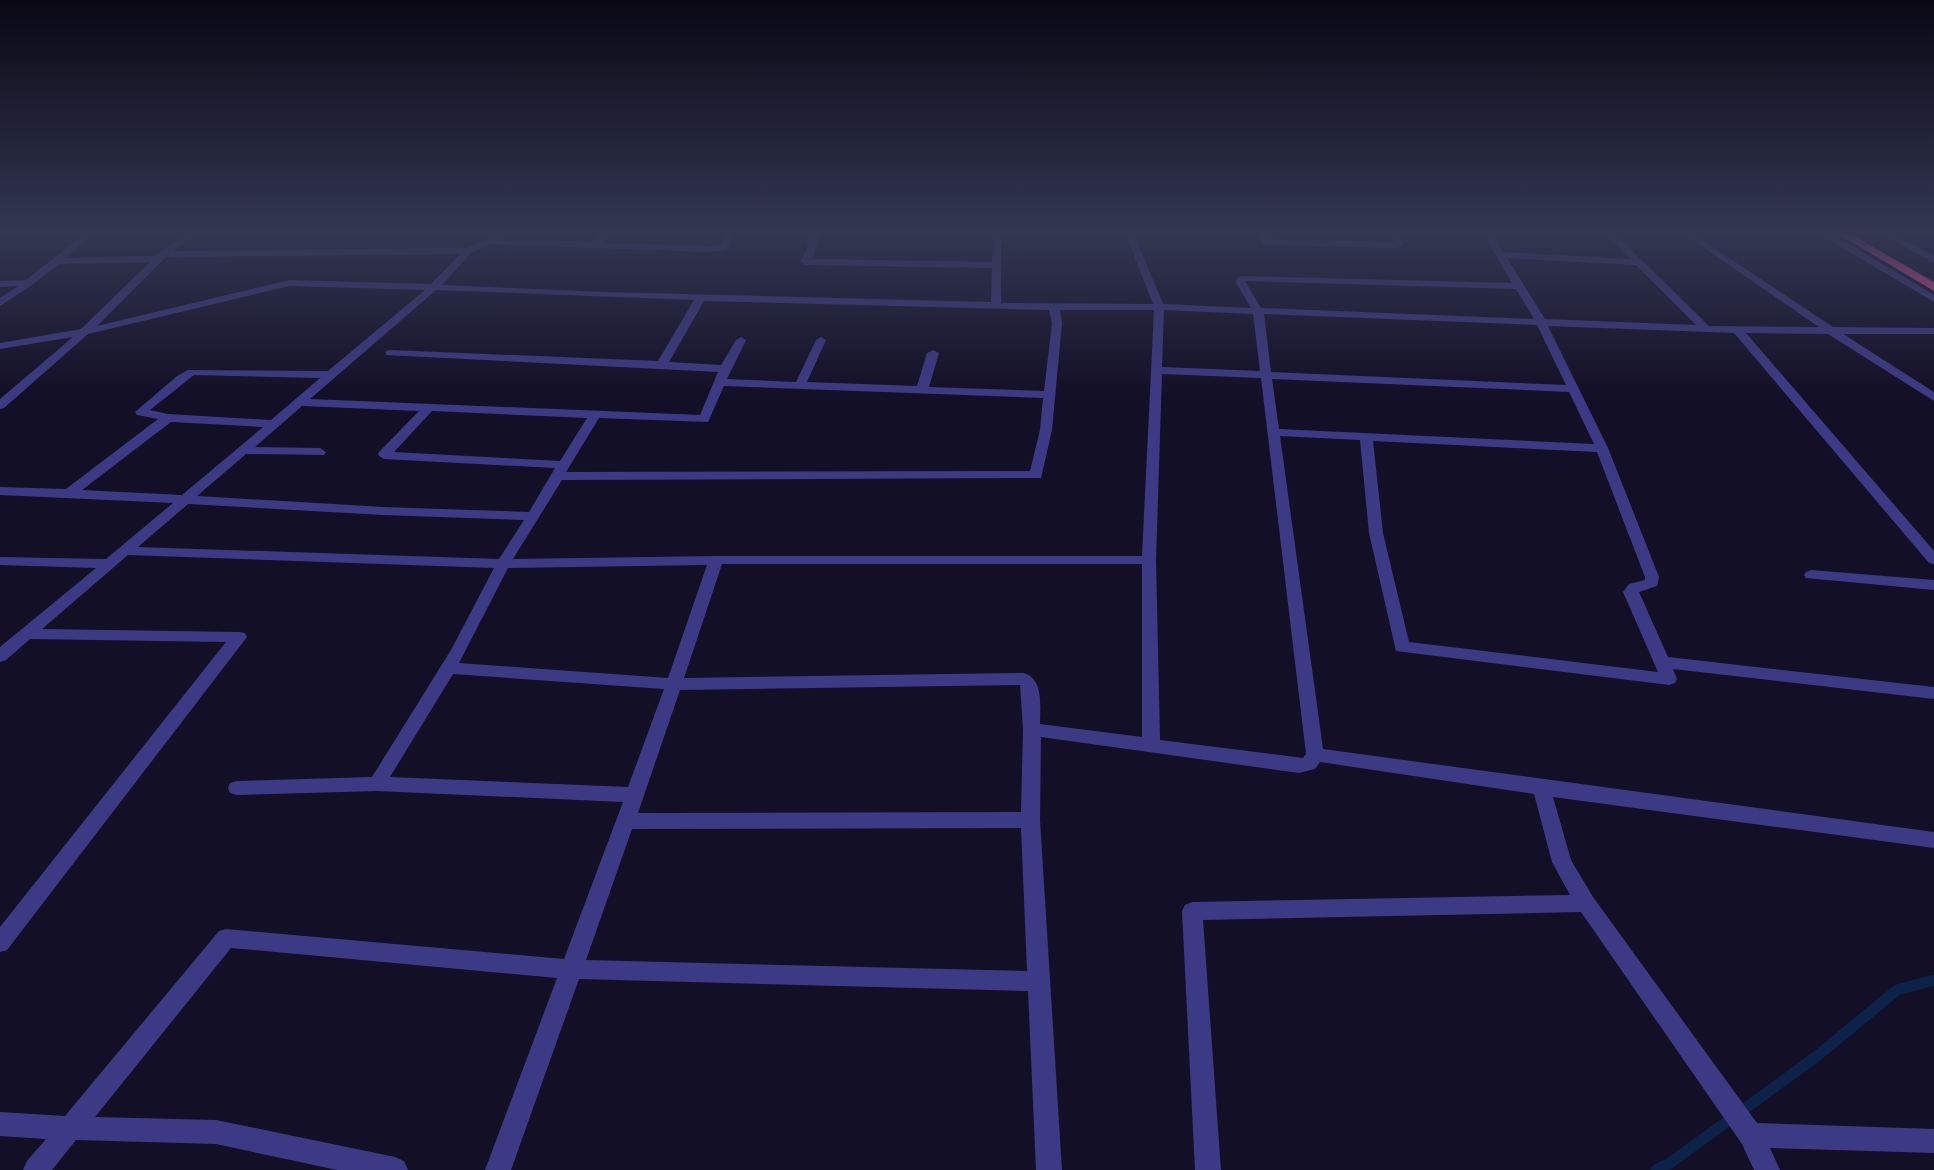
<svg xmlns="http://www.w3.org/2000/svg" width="1934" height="1170" font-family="'Nunito Sans',sans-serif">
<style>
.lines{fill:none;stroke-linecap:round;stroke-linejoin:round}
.stream{stroke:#0c2248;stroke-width:11}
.minor{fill:#3d3a85;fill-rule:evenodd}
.highway{fill:#ff4fa3;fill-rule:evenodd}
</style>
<rect width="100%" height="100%" fill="#130f26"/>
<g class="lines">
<path class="stream" d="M 1656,1170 L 1670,1163 L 1817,1056 L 1897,990 L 1934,980"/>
<path class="minor" d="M 87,232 L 96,232 L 66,258 L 155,256 L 189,232 L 198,232 L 173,251 L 467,248 L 504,232 L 515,232 L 501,240 L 592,242 L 601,232 L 610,232 L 602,243 L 708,246 L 720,245 L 726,232 L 734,232 L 727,250 L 708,252 L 491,244 L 471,253 L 442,285 L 606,292 L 991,302 L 992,268 L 806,265 L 801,262 L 813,232 L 821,232 L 812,259 L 992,262 L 993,232 L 1001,232 L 1001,303 L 1153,304 L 1125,232 L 1133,232 L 1163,304 L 1251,308 L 1235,281 L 1240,276 L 1512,283 L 1482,232 L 1490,232 L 1503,252 L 1630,259 L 1604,232 L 1613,232 L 1709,326 L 1819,327 L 1681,232 L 1690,232 L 1833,327 L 1934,328 L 1934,334 L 1843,334 L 1934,392 L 1934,401 L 1828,334 L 1746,333 L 1934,551 L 1934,564 L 1929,563 L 1734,333 L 1548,326 L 1608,448 L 1659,577 L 1657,586 L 1639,592 L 1668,657 L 1934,687 L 1934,699 L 1673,669 L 1677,679 L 1675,683 L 1669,685 L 1396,651 L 1369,533 L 1360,440 L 1280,436 L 1323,749 L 1934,832 L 1934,848 L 1553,797 L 1571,860 L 1593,897 L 1757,1123 L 1934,1129 L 1934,1153 L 1770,1148 L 1780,1170 L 1754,1170 L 1742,1144 L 1581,912 L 1203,920 L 1221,1170 L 1195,1170 L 1182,911 L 1185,905 L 1192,902 L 1570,895 L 1552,862 L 1534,794 L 1320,762 L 1315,769 L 1299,773 L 1041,737 L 1040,820 L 1062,1170 L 1036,1170 L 1028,991 L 579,979 L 511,1170 L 485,1170 L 557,978 L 231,948 L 95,1117 L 216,1120 L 395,1157 L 404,1161 L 408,1170 L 337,1170 L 216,1144 L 76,1140 L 52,1170 L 23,1170 L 27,1161 L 46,1139 L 0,1136 L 0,1112 L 65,1116 L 219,931 L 226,929 L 564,959 L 623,802 L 377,791 L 237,795 L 230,793 L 228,788 L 230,783 L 237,781 L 372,777 L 451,650 L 494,568 L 128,555 L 42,629 L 239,632 L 245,633 L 247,637 L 7,950 L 0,952 L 0,927 L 226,642 L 30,639 L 6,660 L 0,662 L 0,647 L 96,568 L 0,565 L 0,557 L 106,559 L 173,503 L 0,495 L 0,487 L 66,489 L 158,419 L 137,415 L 135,412 L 177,376 L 188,370 L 328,371 L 425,290 L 289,286 L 88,334 L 4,408 L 0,409 L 0,399 L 73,337 L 0,349 L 0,343 L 81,329 L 150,262 L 59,264 L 32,285 L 0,306 L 0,298 L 18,286 L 0,287 L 0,281 L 26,280 ZM 460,254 L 431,284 L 289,280 L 97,326 L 166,257 ZM 1507,258 L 1636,265 L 1696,325 L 1545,319 ZM 1245,281 L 1516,289 L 1534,319 L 1261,308 ZM 436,290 L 694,300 L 658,361 L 390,350 L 386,351 L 386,355 L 718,372 L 700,415 L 310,399 ZM 704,301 L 1049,310 L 1052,323 L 1044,391 L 929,387 L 939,353 L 933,350 L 927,353 L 917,386 L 807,382 L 826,340 L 821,337 L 816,340 L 796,382 L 727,379 L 746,340 L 741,337 L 736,340 L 721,365 L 669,362 ZM 1060,310 L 1154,310 L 1142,556 L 716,556 L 513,559 L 562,480 L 1041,478 L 1052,430 L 1062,323 ZM 1164,310 L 1253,314 L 1260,371 L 1162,367 ZM 1264,314 L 1537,325 L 1566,385 L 1271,372 ZM 1162,374 L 1261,378 L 1306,754 L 1303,758 L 1160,740 L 1156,560 ZM 194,375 L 320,378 L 271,420 L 168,414 L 150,410 ZM 1272,379 L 1569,392 L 1594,444 L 1279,429 ZM 724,386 L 1043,398 L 1040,430 L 1030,471 L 566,472 L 599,418 L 708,422 ZM 302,406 L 419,411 L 379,452 L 378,455 L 384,459 L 555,468 L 529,512 L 383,507 L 197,496 L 246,454 L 324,455 L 326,452 L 320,448 L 255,447 ZM 432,411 L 587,418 L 560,461 L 394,452 ZM 171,422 L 263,427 L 182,495 L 82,490 ZM 1373,441 L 1597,452 L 1645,577 L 1645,580 L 1629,584 L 1623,592 L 1658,672 L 1409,642 L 1383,533 ZM 188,504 L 383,515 L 524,520 L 499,559 L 138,547 ZM 722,564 L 1142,564 L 1142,737 L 1040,724 C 1040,707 1044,679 1024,673 L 684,678 ZM 707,565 L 668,678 L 459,663 L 508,568 ZM 453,674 L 664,689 L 628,787 L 390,777 ZM 1020,685 L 1023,729 L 1021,812 L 638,813 L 680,690 ZM 1021,828 L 1027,971 L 586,960 L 632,829 Z
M 1256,232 L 1264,232 L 1269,239 L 1392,242 L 1389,232 L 1397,232 L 1402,245 L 1397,248 L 1266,245 L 1263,244 Z
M 1779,232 L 1829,232 L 1934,295 L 1934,302 L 1821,235 L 1783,235 Z
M 1879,232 L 1889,232 L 1934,256 L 1934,263 Z
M 1811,570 L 1934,580 L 1934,590 L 1806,578 L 1804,575 L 1806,572 Z"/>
<path class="highway" d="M 1835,232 L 1847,232 L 1934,282 L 1934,291 Z"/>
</g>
<linearGradient id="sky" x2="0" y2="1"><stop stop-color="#0a0815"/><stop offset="0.59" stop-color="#333752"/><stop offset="1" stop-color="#333752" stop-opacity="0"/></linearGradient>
<rect width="1934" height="395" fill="url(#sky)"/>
</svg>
